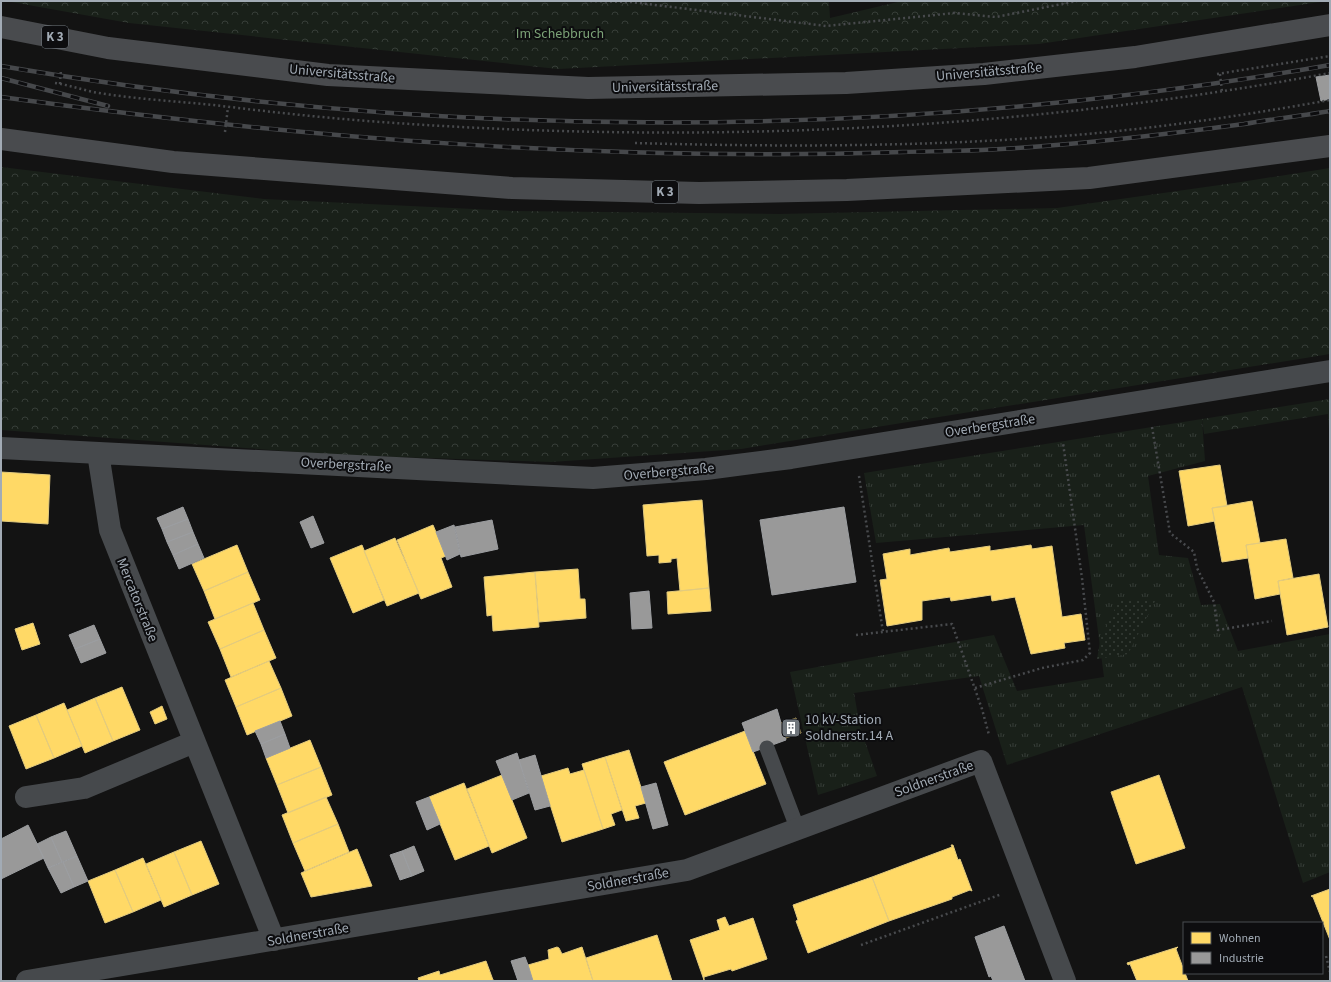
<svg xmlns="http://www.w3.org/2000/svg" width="1331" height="982" font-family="'Source Sans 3',sans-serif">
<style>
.grass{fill:url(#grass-tufts)}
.forest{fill:url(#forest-crowns)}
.park{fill:url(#park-dots)}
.homes{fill:#ffd966;stroke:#e3cb7e}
.industry{fill:#999;stroke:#9c9ea1}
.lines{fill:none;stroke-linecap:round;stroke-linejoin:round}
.path{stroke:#484a4d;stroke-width:2.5;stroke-dasharray:2 3;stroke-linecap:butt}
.service{stroke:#46494c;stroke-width:15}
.minor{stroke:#46494c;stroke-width:22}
.trunk{stroke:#494b4e;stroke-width:22}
.rail-casing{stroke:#46484b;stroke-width:4.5}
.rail{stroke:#0d0d0f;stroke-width:3;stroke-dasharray:9;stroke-linecap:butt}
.labels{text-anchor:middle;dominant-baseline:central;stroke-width:4;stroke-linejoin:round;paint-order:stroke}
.shield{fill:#0d0d0f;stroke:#757c83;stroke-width:1}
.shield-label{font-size:13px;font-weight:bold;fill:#a2abb5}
.park-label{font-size:14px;fill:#7ca277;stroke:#0d0d0f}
.street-label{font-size:14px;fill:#a2abb5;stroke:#0d0d0f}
.poi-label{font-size:14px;fill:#a2abb5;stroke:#0d0d0f;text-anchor:start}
</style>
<defs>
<pattern id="grass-tufts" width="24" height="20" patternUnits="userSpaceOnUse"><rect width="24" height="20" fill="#192019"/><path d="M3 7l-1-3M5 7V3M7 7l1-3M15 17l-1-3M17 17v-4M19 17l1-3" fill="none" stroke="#373e38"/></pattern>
<pattern id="forest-crowns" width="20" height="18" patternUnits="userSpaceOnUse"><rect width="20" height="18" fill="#192019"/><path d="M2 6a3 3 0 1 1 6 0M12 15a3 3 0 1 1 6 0" fill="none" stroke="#373e38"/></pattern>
<pattern id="park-dots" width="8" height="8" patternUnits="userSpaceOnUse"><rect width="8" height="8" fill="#192019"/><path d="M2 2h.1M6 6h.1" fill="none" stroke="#373e38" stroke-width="1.8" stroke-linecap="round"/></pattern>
</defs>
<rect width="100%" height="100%" fill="#131313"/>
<path class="grass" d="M 1202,419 L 1205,461 L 1148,476 L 1159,555 L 1188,558 L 1201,605 L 1220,604 L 1238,651 L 1330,634 L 1330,872 L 1303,883 L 1242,687 L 1007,765 L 979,676 L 854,693 L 860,727 L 877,776 L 818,795 L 790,672 L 994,635 L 1017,691 L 1104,677 L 1084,525 L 876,543 L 864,473 Z"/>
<path class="forest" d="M 6,1 L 829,1 L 830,18 L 902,1 L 1327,1 L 1039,44 L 558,69 L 129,23 Z
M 1,167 L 264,199 L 514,211 L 779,214 L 1057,208 L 1241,182 L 1330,168 L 1330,354 L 741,449 L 551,462 L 339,455 L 1,430 Z
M 1330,399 L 1330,444 L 1328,414 L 1204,434 L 1202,419 Z"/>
<path class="park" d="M 1156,599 L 1128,654 L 1097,659 L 1101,636 L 1119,601 Z"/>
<path class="homes" d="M 1220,465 L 1227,506 L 1212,508 L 1215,521 L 1188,526 L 1179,471 Z
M 1,472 L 50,475 L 48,524 L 1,521 Z
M 702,500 L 709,588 L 680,591 L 677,558 L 671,559 L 671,562 L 659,563 L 659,555 L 647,556 L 643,505 Z
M 1252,501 L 1260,543 L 1246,545 L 1248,558 L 1222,562 L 1212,508 Z
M 433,525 L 446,556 L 441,558 L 452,587 L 421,599 L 397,540 Z
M 395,538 L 419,593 L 387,606 L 364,551 Z
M 1286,539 L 1293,578 L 1278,581 L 1280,594 L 1255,599 L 1246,545 Z
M 237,545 L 248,572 L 204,591 L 192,564 Z
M 362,545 L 384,600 L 353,613 L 330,558 Z
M 1031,545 L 1032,549 L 1052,546 L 1062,617 L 1081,614 L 1085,640 L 1064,643 L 1065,648 L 1031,654 L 1015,597 L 992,601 L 991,595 L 951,601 L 950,597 L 922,601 L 922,620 L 887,626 L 880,580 L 887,579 L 883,554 L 910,549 L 910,555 L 949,548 L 950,552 L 990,546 L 990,551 Z
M 578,569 L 580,599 L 585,599 L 586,618 L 539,622 L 535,572 Z
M 248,572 L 260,600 L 215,619 L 204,591 Z
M 535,572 L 539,627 L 493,631 L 492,615 L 487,616 L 484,577 Z
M 1319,574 L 1328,627 L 1287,635 L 1278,581 Z
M 709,588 L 711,611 L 668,614 L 667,592 Z
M 253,603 L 264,630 L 220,649 L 208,622 Z
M 33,623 L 40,644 L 22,650 L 15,629 Z
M 264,630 L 276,658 L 231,677 L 220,649 Z
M 269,661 L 281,688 L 236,707 L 225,680 Z
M 122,687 L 140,730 L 113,741 L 95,698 Z
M 281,688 L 292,716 L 247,735 L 236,707 Z
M 95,698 L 113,741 L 85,753 L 67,710 Z
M 64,703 L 82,746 L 54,758 L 36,715 Z
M 162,706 L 167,719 L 155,724 L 150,712 Z
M 36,715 L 54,758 L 26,769 L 9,726 Z
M 796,718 L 801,733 L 786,738 L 781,723 Z
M 745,731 L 766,784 L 685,815 L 664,762 Z
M 310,740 L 321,767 L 277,785 L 266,758 Z
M 629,750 L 646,803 L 635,806 L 639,818 L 626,821 L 605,757 Z
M 605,757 L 622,810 L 611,814 L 615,825 L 603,829 L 582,764 Z
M 321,767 L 332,795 L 288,813 L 277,785 Z
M 568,768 L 570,774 L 584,770 L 603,829 L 562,842 L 541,776 Z
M 502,775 L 527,838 L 492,853 L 467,789 Z
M 1159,775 L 1185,848 L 1136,864 L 1111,792 Z
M 464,783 L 489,846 L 455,860 L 429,797 Z
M 326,797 L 338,824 L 293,843 L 282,815 Z
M 338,824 L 349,852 L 305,871 L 293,843 Z
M 201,841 L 219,884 L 192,895 L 174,852 Z
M 951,845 L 953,845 L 958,860 L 960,859 L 972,891 L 970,890 L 952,897 L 952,899 L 889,921 L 872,877 L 952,847 Z
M 357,849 L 372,886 L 311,897 L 301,873 Z
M 174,852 L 192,895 L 164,907 L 146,864 Z
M 143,858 L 161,900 L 133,912 L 115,870 Z
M 115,870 L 133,912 L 105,923 L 88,881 Z
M 872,877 L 889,921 L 808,953 L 796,921 L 798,920 L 793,905 Z
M 1330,889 L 1330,940 L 1313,897 L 1311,896 Z
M 725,917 L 729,926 L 753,918 L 767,959 L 732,971 L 731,969 L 704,977 L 704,980 L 690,940 L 720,930 L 717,920 Z
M 657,935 L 672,981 L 593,981 L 586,958 Z
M 557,947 L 559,948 L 562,954 L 582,947 L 593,981 L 533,981 L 528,965 L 549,959 L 548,950 Z
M 1178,947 L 1176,949 L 1188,981 L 1137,981 L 1130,964 L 1128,965 L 1127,963 Z
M 486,961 L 493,980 L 495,981 L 419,981 L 418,978 L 439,971 L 440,975 Z"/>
<path class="industry" d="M 1330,75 L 1330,99 L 1321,101 L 1316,77 Z
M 183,507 L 188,519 L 162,529 L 157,518 Z
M 844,507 L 856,582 L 772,595 L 760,520 Z
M 313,516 L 324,543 L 311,548 L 300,522 Z
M 188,519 L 193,532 L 167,542 L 162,529 Z
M 492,520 L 498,549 L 461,557 L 455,527 Z
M 454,525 L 460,554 L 447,560 L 436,532 Z
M 193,532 L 198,544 L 173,555 L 167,542 Z
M 198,544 L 204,558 L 179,569 L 173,555 Z
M 649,591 L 652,628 L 632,629 L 630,593 Z
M 94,625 L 100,639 L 75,649 L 69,635 Z
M 100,639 L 106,653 L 81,663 L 75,649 Z
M 777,709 L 786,740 L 753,752 L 742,723 Z
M 280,721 L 285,734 L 261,744 L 255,731 Z
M 285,734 L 290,748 L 266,758 L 261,744 Z
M 517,753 L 529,793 L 512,800 L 496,761 Z
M 535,755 L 550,806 L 535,810 L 519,760 Z
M 656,783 L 668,825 L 653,829 L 641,787 Z
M 429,797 L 440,824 L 427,830 L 416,802 Z
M 28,825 L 44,858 L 1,879 L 1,839 Z
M 66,831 L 77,856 L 62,862 L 51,837 Z
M 51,837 L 62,862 L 48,868 L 37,844 Z
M 414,846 L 424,871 L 412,876 L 402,851 Z
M 402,851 L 412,876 L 400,880 L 390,855 Z
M 77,856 L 88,881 L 74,887 L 63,862 Z
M 63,862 L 74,887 L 61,893 L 48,868 Z
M 1004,926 L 1025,981 L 993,981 L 991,976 L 989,977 L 975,937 Z
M 525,957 L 528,965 L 533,981 L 518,981 L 511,961 Z"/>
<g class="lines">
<path class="path" d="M 585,1 L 631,2 L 826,26 L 954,13 L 996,17 L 1077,1
M 1217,74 L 1330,56
M 1220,74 L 1222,92
M 55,83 C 68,85 80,89 93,92 C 133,99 174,101 214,105 C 270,112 325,118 381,122 C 698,145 1018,131 1330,73
M 60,84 L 61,69
M 225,132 L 228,107
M 635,143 C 778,147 920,147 1063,136 C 1153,129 1241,116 1330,100
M 1152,427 L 1170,533 L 1194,552 L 1197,568 L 1214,602 L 1218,630 L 1272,621
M 859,476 L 883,632
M 856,635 L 952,624 L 982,709 L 989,735
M 975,688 L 1042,668 L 1083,660 L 1090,653 L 1082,578 L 1063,443
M 861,945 L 1002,894
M 1326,956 L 1330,972"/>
<path class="service" d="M 767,748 L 798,830"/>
<path class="minor" d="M 1,448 L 593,478 L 706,469 L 791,458 L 1330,371
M 98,453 L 110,530 L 274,940
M 26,797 L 84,788 L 194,742
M 27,981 L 687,870 L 981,761 L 1065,981"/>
<path class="trunk" d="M 1,27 L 108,48 L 328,75 L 588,88 L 846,83 L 984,74 L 1135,57 L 1330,25
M 1,139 L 173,162 L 512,188 L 699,193 L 847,190 L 1089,178 L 1330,146"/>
<defs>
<path id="rail" d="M 1,66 C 440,141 891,142 1330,65
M 1,78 L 108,106
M 1,97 C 300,138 601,162 903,152 C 941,151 979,151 1017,148 C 1093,143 1169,134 1244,124 C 1272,119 1302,116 1330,111"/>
</defs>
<use href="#rail" class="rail-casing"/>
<use href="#rail" class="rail"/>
</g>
<defs>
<symbol id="building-square" viewBox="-11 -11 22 22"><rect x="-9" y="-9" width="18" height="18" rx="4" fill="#70767c" stroke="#0d0d0f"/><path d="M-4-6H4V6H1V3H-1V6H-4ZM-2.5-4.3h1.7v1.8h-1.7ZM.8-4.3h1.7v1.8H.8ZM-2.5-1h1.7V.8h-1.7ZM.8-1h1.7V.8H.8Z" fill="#fff"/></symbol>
</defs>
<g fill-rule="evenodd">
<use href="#building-square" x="780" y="717" width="22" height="22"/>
</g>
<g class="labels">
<g class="shield">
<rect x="42" y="26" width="26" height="22" rx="3"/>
<rect x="652" y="181" width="26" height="22" rx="3"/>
</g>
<g class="shield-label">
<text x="55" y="37">K 3</text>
<text x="665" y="192">K 3</text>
</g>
<g class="park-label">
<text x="560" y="34">Im Schebbruch</text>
</g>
<g class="street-label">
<text transform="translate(989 72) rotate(-5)">Universitätsstraße</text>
<text transform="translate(342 74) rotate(5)">Universitätsstraße</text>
<text transform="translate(665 87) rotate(-1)">Universitätsstraße</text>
<text transform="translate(990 426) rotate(-9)">Overbergstraße</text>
<text transform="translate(346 465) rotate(3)">Overbergstraße</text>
<text transform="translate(669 472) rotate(-5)">Overbergstraße</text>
<text transform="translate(137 600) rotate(68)">Mercatorstraße</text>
<text transform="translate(934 779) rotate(-20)">Soldnerstraße</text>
<text transform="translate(628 880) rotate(-10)">Soldnerstraße</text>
<text transform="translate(308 935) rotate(-10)">Soldnerstraße</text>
</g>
<g class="poi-label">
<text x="805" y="720">10 kV-Station<tspan x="805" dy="16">Soldnerstr.14 A</tspan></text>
</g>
</g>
<rect width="1331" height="982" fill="none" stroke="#a2abb5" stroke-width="4"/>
<rect x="1183" y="922" width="140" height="52" fill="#0d0d0f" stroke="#494c51"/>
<rect x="1191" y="932" width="20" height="12" fill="#ffd966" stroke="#494c51"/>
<text x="1219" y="942" font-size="12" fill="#a2abb5">Wohnen</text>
<rect x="1191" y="952" width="20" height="12" fill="#999999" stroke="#494c51"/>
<text x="1219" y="962" font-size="12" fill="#a2abb5">Industrie</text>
</svg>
